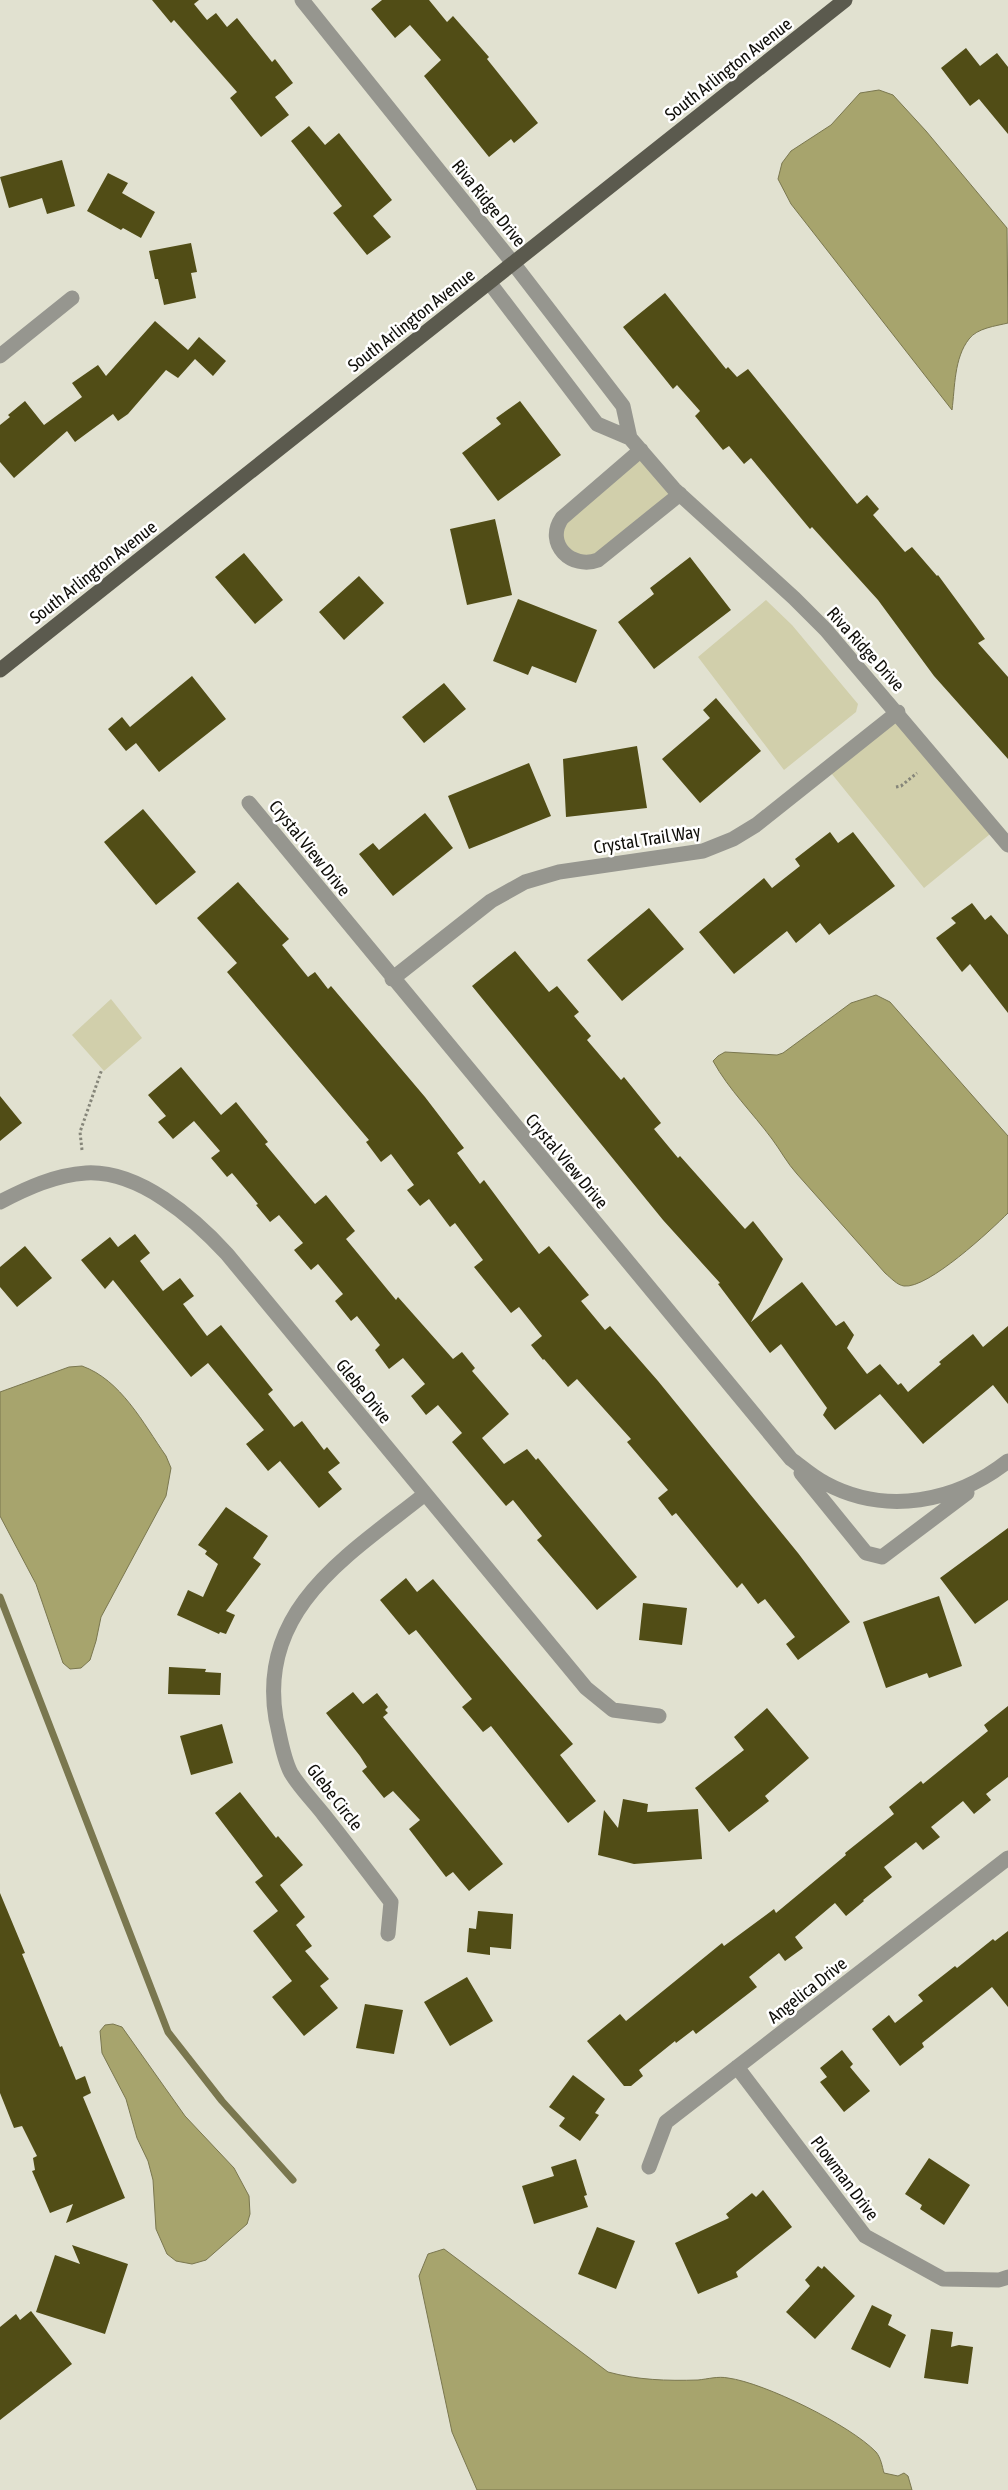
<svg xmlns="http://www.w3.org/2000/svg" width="1008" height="2490" font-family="'Asap Condensed',sans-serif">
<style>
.green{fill:#d1cfab}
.water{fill:#a7a46d;stroke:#7a774f}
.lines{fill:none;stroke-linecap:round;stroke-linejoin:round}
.stream{stroke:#7a774f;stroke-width:7}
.building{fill:#514d16}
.path{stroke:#858579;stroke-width:3;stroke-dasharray:2.5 2.5;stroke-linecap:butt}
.minor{stroke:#96968f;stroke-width:15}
.major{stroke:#5b5a4e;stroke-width:15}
.labels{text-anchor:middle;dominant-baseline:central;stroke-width:5;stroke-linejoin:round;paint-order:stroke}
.street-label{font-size:18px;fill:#100f0a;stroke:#fff}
</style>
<rect width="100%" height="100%" fill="#e1e1d0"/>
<path class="green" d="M 641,450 L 674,489 L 598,560 L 563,552 L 562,518 Z
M 766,600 L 792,625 L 858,704 L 856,712 L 784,770 L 698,657 Z
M 898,712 L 995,830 L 924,888 L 827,768 Z
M 111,999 L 142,1038 L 104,1071 L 72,1035 Z"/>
<path class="water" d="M 879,90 L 893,95 L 926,131 L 1007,228 L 1008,323 C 996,326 977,328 969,339 C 954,358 955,387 952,410 L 791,204 L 778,179 L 782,163 L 791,151 L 831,125 L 860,93 Z
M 876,995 L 890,1002 L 1008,1136 L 1008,1213 C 991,1230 928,1289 904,1286 C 897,1285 891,1278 885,1273 L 797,1174 C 787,1163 781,1151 772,1139 C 752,1112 729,1090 713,1061 L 718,1056 L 725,1052 L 777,1055 L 783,1053 L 851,1003 Z
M 82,1366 C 121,1380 143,1423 166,1456 L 171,1468 L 166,1496 L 101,1617 L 96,1641 L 90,1660 L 81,1668 L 70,1669 L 63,1663 L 36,1584 L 0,1516 L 0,1392 L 69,1367 Z
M 113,2024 L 122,2027 L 185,2116 L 234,2168 L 249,2196 L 250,2214 L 247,2224 L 206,2260 L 192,2264 L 176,2261 L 167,2254 L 156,2229 L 153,2180 L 148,2161 L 137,2138 L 126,2099 L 102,2053 L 100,2031 L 105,2025 Z
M 444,2249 L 608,2372 C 637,2380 667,2381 698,2380 C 708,2379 718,2376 728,2378 C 765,2383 850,2425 876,2452 C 881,2458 882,2466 884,2473 L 898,2476 L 904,2473 L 908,2476 L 912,2490 L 477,2490 L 452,2432 L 419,2276 L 428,2254 Z"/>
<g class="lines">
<path class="stream" d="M 0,1597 L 168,2032 L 222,2101 L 293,2180"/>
</g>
<path class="building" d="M 152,0 L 199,0 L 194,4 L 207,20 L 216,13 L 227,27 L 237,18 L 272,62 L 275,59 L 293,83 L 275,97 L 289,115 L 261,137 L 230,98 L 237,92 L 174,20 L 171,23 Z
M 382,0 L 429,0 L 447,22 L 453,16 L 489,57 L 487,59 L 538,123 L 514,143 L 511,139 L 489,157 L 424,76 L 441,60 L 410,25 L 395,38 L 371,9 Z
M 966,48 L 980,66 L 997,53 L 1008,67 L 1008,134 L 979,99 L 970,106 L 941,68 Z
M 309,126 L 325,145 L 339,133 L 392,200 L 373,216 L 391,237 L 367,255 L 333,213 L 342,206 L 291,141 Z
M 62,160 L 75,206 L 47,214 L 42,198 L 9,208 L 0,177 Z
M 108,173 L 128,183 L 122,193 L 155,212 L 141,238 L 123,228 L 121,230 L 87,211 Z
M 191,243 L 197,272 L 191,273 L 196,298 L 164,305 L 158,279 L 155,279 L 149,251 Z
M 665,293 L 726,369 L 728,367 L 737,377 L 748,369 L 857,504 L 867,495 L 879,509 L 873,515 L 905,552 L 912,547 L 937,576 L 938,575 L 985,639 L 978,643 L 1008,677 L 1008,759 L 934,676 L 878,600 L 812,527 L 810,529 L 751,458 L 744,464 L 729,446 L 723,450 L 695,416 L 700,411 L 677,385 L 673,389 L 623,327 Z
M 155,321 L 188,350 L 199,337 L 226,361 L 213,376 L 195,359 L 178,378 L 166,370 L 128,414 L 118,421 L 113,414 L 75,442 L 67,431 L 14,478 L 0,462 L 0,425 L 10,417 L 8,415 L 25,401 L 44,425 L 82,397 L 72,383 L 98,365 L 106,376 Z
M 520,401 L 561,455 L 498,501 L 462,453 L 501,424 L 496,418 Z
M 495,519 L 512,595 L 467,605 L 450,529 Z
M 244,553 L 283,600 L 255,624 L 215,577 Z
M 690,557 L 731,610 L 654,669 L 618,622 L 654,594 L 650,588 Z
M 359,576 L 384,603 L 344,640 L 319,612 Z
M 518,599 L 597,630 L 576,683 L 532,666 L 528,675 L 493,661 Z
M 192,676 L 226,719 L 159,772 L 136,743 L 126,751 L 108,729 L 122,717 L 130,727 Z
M 444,683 L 466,709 L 424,743 L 402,717 Z
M 716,698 L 761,751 L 700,803 L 662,759 L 710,718 L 703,710 Z
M 637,746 L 647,808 L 566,817 L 563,759 Z
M 529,763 L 551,816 L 469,849 L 448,796 Z
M 143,809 L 196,872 L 156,905 L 104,842 Z
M 425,813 L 453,848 L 393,896 L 359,854 L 373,843 L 379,850 Z
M 830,832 L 838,843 L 853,832 L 895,886 L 829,935 L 820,923 L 796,943 L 787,931 L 734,974 L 699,932 L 764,878 L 772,888 L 800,866 L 795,859 Z
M 238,882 L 289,939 L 282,945 L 308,977 L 315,972 L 328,989 L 331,986 L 425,1097 L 464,1148 L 457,1153 L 480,1184 L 484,1180 L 539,1254 L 549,1246 L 589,1295 L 581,1301 L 605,1330 L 610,1326 L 658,1381 L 798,1553 L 850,1622 L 798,1660 L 786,1644 L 795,1637 L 765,1599 L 758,1604 L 742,1583 L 737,1588 L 676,1513 L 672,1516 L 658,1498 L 668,1490 L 627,1442 L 631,1439 L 577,1379 L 568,1387 L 544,1359 L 543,1360 L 531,1345 L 542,1336 L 519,1307 L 511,1313 L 474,1267 L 483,1260 L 455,1223 L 450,1227 L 429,1199 L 420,1206 L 407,1190 L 414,1185 L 391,1154 L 381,1162 L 366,1142 L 369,1140 L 227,972 L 237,963 L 197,918 Z
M 972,903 L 985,920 L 991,915 L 1008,935 L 1008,1013 L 970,964 L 962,972 L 936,938 L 956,923 L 951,918 Z
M 649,908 L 684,949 L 622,1001 L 587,960 Z
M 515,951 L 549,992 L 557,986 L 579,1012 L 574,1016 L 591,1036 L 587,1040 L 621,1080 L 624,1077 L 661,1123 L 654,1129 L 678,1158 L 680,1156 L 745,1229 L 753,1221 L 783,1259 L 751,1322 L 802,1282 L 836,1326 L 844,1321 L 854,1335 L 847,1348 L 867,1374 L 880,1364 L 898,1385 L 901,1383 L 908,1392 L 941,1364 L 939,1362 L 973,1334 L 983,1347 L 1008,1326 L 1008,1404 L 993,1385 L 923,1444 L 880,1394 L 835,1430 L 823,1415 L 827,1408 L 781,1344 L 770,1353 L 718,1284 L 720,1283 L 663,1220 L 472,986 Z
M 181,1067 L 221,1115 L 236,1102 L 268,1142 L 265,1144 L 315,1204 L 326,1195 L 355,1231 L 346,1239 L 396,1300 L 398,1297 L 453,1359 L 462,1352 L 475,1368 L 472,1371 L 509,1414 L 482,1438 L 504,1464 L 527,1449 L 536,1460 L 538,1458 L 637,1577 L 597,1610 L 537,1540 L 542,1536 L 513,1500 L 506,1506 L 452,1442 L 462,1433 L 438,1405 L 426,1415 L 411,1396 L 425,1384 L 403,1358 L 389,1369 L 375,1350 L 380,1345 L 357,1316 L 351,1321 L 335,1301 L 343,1294 L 318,1264 L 311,1270 L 294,1250 L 303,1243 L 279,1215 L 270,1222 L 256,1205 L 258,1204 L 232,1173 L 227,1177 L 211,1158 L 220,1151 L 194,1121 L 173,1139 L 158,1122 L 166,1116 L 148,1095 Z
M 0,1096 L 22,1123 L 0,1141 Z
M 135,1234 L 150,1253 L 140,1261 L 163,1291 L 180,1278 L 194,1296 L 183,1304 L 207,1336 L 221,1325 L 273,1390 L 268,1394 L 294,1427 L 302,1421 L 324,1450 L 327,1447 L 340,1463 L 328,1472 L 342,1489 L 319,1508 L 280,1461 L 268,1471 L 246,1444 L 264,1430 L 208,1363 L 191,1377 L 113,1280 L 105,1289 L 81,1260 L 110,1237 L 118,1247 Z
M 25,1246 L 52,1278 L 17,1307 L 0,1287 L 0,1267 Z
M 226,1507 L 268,1536 L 253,1558 L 261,1564 L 226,1611 L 235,1615 L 226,1634 L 220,1632 L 219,1634 L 177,1615 L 188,1590 L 203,1597 L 218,1564 L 205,1554 L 207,1551 L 198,1545 Z
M 1008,1528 L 1008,1600 L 975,1624 L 940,1578 Z
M 406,1578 L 417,1592 L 433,1579 L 573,1744 L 560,1755 L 596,1801 L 568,1823 L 491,1726 L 483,1732 L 462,1707 L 472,1699 L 416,1630 L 409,1635 L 380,1600 Z
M 939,1596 L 962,1666 L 929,1678 L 927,1673 L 886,1688 L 863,1622 Z
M 643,1603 L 687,1608 L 682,1645 L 639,1640 Z
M 169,1667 L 206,1669 L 205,1672 L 221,1673 L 220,1695 L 168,1694 Z
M 353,1692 L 363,1704 L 377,1693 L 388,1707 L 385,1710 L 388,1713 L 383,1717 L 503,1864 L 469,1891 L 453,1872 L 446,1877 L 409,1829 L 420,1820 L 393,1791 L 384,1798 L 362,1771 L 367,1767 L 360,1756 L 326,1713 Z
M 1008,1706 L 1008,1777 L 986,1794 L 991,1800 L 974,1814 L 963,1801 L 931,1827 L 940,1837 L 923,1850 L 916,1842 L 884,1867 L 892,1877 L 863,1900 L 864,1901 L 846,1916 L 835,1903 L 795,1937 L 803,1948 L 785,1961 L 779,1953 L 749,1977 L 757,1987 L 696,2034 L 693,2030 L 676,2043 L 675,2041 L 639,2070 L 643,2076 L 631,2086 L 624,2086 L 587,2041 L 620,2014 L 626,2021 L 722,1943 L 724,1946 L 774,1909 L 776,1913 L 846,1855 L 845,1853 L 894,1814 L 889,1807 L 921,1781 L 923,1784 L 988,1731 L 984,1725 Z
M 767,1708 L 809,1758 L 765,1796 L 769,1801 L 729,1832 L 695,1788 L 744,1750 L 734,1737 Z
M 222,1724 L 233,1763 L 191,1775 L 180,1736 Z
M 240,1792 L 276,1838 L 278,1836 L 303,1865 L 280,1885 L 305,1917 L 296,1925 L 312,1946 L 305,1951 L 329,1979 L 320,1986 L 338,2008 L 304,2036 L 272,1997 L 292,1981 L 253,1931 L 278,1911 L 255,1882 L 263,1876 L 215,1813 Z
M 623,1799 L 648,1804 L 647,1812 L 698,1809 L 702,1859 L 634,1864 L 598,1855 L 604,1810 L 618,1828 Z
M 0,1893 L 25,1953 L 22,1954 L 60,2047 L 62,2046 L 76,2080 L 85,2076 L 91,2093 L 83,2097 L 125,2198 L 66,2223 L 73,2204 L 50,2213 L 32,2171 L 35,2170 L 33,2158 L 37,2156 L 22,2126 L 14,2128 L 0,2093 Z
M 478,1911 L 513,1914 L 511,1949 L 490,1947 L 490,1955 L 467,1952 L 469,1928 L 476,1929 Z
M 1008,1931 L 1008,2007 L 992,1987 L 922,2043 L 924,2047 L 900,2066 L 872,2029 L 889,2015 L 895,2023 L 923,2001 L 918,1995 L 955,1966 L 957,1968 L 993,1939 L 995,1941 Z
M 467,1977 L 493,2021 L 450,2046 L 424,2002 Z
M 365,2004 L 403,2010 L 394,2054 L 356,2048 Z
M 842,2050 L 853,2064 L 850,2067 L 870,2091 L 844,2112 L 820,2082 L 827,2077 L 820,2068 Z
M 573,2075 L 605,2099 L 595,2113 L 599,2115 L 580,2141 L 559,2126 L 565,2118 L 549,2107 Z
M 929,2158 L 970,2185 L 944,2225 L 920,2209 L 922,2205 L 905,2194 Z
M 576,2159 L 587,2195 L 584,2196 L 588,2207 L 534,2224 L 522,2186 L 554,2176 L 551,2167 Z
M 763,2190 L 792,2227 L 736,2272 L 738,2277 L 698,2294 L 675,2243 L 729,2218 L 726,2214 L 752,2193 L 756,2197 Z
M 597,2227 L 635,2241 L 616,2289 L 578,2274 Z
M 72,2245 L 128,2264 L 105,2334 L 36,2312 L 55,2255 L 80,2264 Z
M 818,2266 L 822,2269 L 824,2266 L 855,2296 L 815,2339 L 786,2312 L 810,2286 L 805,2280 Z
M 872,2305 L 892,2315 L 888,2325 L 906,2335 L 890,2368 L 851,2349 Z
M 31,2311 L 72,2364 L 0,2420 L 0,2327 L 16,2314 L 20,2320 Z
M 931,2329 L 953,2332 L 951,2347 L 959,2345 L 973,2347 L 968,2384 L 924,2378 Z"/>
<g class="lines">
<path class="path" d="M 896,787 L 901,786 L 917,773
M 82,1150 L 80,1132 L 102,1069"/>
<path class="minor" d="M 302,0 L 513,263 L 623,406 L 630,438
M 489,282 L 597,424 L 630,438 L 674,489 L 794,598 L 826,630 L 1008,845
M 0,356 L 72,298
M 641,450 L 562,518 C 544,544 572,570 598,560 L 680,494
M 249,803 L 791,1459 C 802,1467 813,1477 825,1483 C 886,1516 956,1502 1008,1461
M 392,979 L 491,901 L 525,882 L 559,872 L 703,851 L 733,839 L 756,825 L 898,712
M 0,1202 C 27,1188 55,1175 86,1173 C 139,1170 194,1218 227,1254 L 586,1688 L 613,1710 L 659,1716
M 801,1473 L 866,1553 L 882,1557 L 967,1493
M 388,1934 L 391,1902 C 369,1873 347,1844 324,1815 C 314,1802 300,1788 291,1773 C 283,1758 280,1736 276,1719 C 257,1608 350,1554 425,1494
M 737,2067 L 865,2236 L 943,2279 L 999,2280 L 1008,2277
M 649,2167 L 666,2122 L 1008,1858"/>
<path class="major" d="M 0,670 L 845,0"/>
</g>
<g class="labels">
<g class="street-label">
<text transform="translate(728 69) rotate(-38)">South Arlington Avenue</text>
<text transform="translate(489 203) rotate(51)">Riva Ridge Drive</text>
<text transform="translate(411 320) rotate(-38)">South Arlington Avenue</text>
<text transform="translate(93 572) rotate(-38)">South Arlington Avenue</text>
<text transform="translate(866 649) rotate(48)">Riva Ridge Drive</text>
<text transform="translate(647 839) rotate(-9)">Crystal Trail Way</text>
<text transform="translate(310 848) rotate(51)">Crystal View Drive</text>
<text transform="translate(567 1161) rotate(50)">Crystal View Drive</text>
<text transform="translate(364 1391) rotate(51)">Glebe Drive</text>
<text transform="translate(335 1797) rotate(52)">Glebe Circle</text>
<text transform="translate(807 1990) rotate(-38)">Angelica Drive</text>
<text transform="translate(845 2178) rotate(53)">Plowman Drive</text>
</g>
</g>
</svg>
